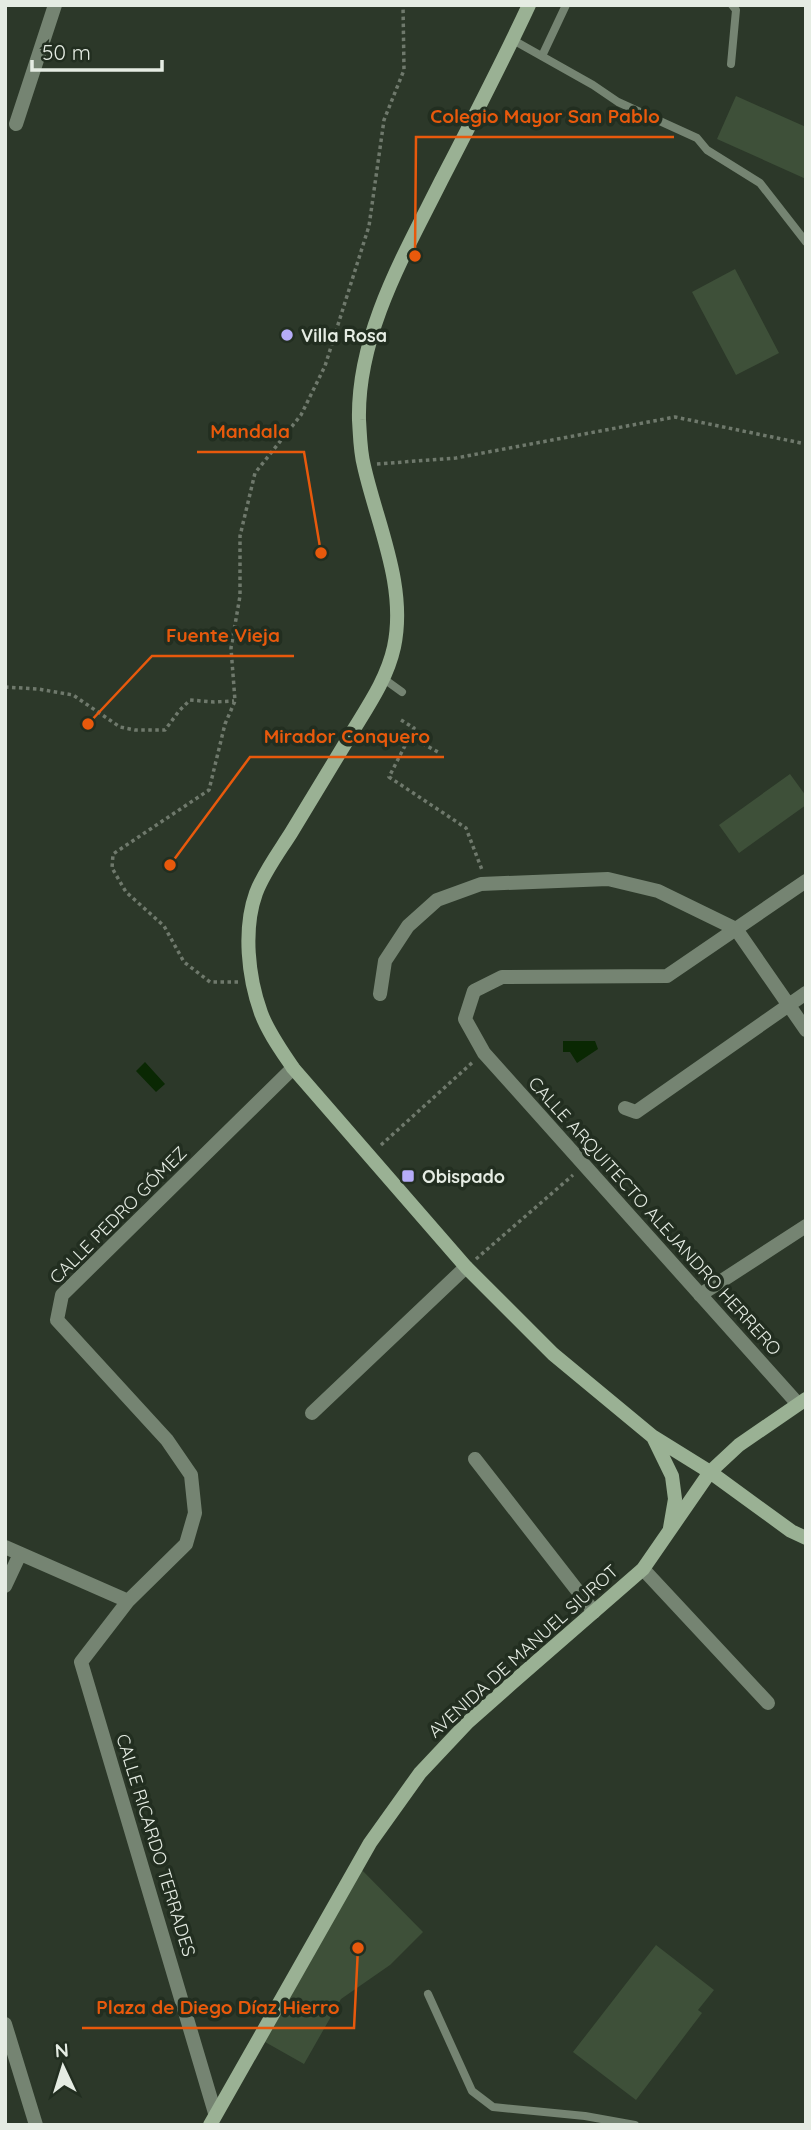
<svg xmlns="http://www.w3.org/2000/svg" width="811" height="2130" font-family="Quicksand,sans-serif">
<style>
.green{fill:#3e5039}
.water{fill:#0a2803}
.lines{fill:none;stroke-linecap:round;stroke-linejoin:round}
.path{stroke:#6f796c;stroke-width:3.5;stroke-dasharray:3.5 3.5;stroke-linecap:butt}
.lane{stroke:#758472;stroke-width:8}
.street{stroke:#758472;stroke-width:14}
.secondary{stroke:#9ab194;stroke-width:14}
.poi-dot{fill:#b6acf8;stroke:#222e20;stroke-width:2.5}
.labels{text-anchor:middle;dominant-baseline:central;stroke-width:7;stroke-linejoin:round;paint-order:stroke}
.poi-label{font-size:18px;font-weight:bold;fill:#e5ece3;stroke:#222e20;text-anchor:start}
.street-label{font-size:18px;fill:#e5ece3;stroke:#222e20}
.leader{fill:none;stroke:#e8590c;stroke-width:2.5}
.callout-dot{fill:#e8590c;stroke:#222e20;stroke-width:2.5}
.callout-label{font-size:19px;text-anchor:middle;font-weight:bold;fill:#e8590c;stroke:#222e20;stroke-width:7;stroke-linejoin:round;paint-order:stroke}
</style>
<rect width="100%" height="100%" fill="#2c3829"/>
<path class="green" d="M 736,96 L 806,127 L 806,179 L 717,139 Z
M 735,269 L 779,353 L 736,375 L 692,292 Z
M 790,774 L 806,796 L 806,805 L 739,853 L 719,825 Z
M 357,1865 L 423,1932 L 390,1965 L 341,1999 L 304,2064 L 258,2038 Z
M 656,1945 L 714,1990 L 698,2010 L 702,2013 L 636,2100 L 573,2052 Z"/>
<path class="water" d="M 563,1041 L 595,1041 L 598,1049 L 577,1063 L 570,1052 L 563,1052 Z
M 145,1062 L 165,1084 L 156,1092 L 136,1071 Z"/>
<g class="lines">
<path class="path" d="M 377,464 L 456,458 L 675,417 L 806,444
M 5,687 L 38,689 L 73,695 L 120,727 L 135,730 L 165,730 L 179,711 L 190,700 L 214,702 L 234,701
M 401,720 L 414,728 L 389,777 L 466,828 L 482,870
M 410,737 L 438,752
M 238,982 L 210,982 L 184,962 L 164,926 L 126,892 L 112,868 L 113,854 L 209,790 L 225,724 L 235,701 L 231,648 L 240,596 L 240,536 L 255,473 L 301,415 L 325,366 L 369,226 L 384,120 L 404,70 L 403,5
M 381,1145 L 474,1061
M 476,1259 L 573,1175"/>
<path class="lane" d="M 513,40 L 593,85 L 618,102 L 697,138 L 707,150 L 760,183 L 806,242
M 542,56 L 566,5
M 731,64 L 736,10 L 732,5
M 384,679 L 402,692
M 428,1994 L 472,2091 L 493,2107 L 585,2116 L 635,2125"/>
<path class="street" d="M 16,124 L 55,5
M 380,994 L 385,961 L 408,926 L 437,900 L 481,884 L 608,879 L 658,891 L 736,929 L 806,1030
M 625,1108 L 636,1112 L 806,993
M 700,1295 L 806,1226
M 798,1404 L 484,1053 L 465,1019 L 474,991 L 502,977 L 667,976 L 806,881
M 312,1413 L 466,1267
M 475,1459 L 594,1612
M 5,1547 L 128,1601
M 643,1569 L 768,1703
M 5,1586 L 20,1554
M 5,2024 L 36,2125
M 215,2113 L 81,1662 L 128,1601 L 186,1544 L 195,1513 L 191,1475 L 167,1440 L 57,1320 L 62,1295 L 293,1068"/>
<path class="secondary" d="M 529,5 C 501,65 471,123 441,181 C 404,255 357,335 359,420 C 360,434 360,451 364,466 C 377,524 407,586 394,647 C 387,679 368,706 351,734 C 331,767 311,800 291,833 C 279,852 264,872 256,893 C 243,929 248,977 261,1013 C 268,1032 281,1050 293,1068 L 466,1267 L 553,1354 L 652,1436 L 710,1472 L 791,1531 L 806,1538
M 653,1437 L 672,1476 L 675,1499 L 670,1528
M 210,2125 L 370,1843 L 420,1773 L 468,1722 L 512,1683 L 643,1569 L 710,1472 L 739,1445 L 806,1399"/>
</g>
<g class="poi-dot">
<circle cx="287" cy="335" r="7"/>
<rect x="401" y="1169" width="14" height="14" rx="3.5"/>
</g>
<g class="labels">
<g class="poi-label">
<text x="301" y="335">Villa Rosa</text>
<text x="422" y="1176">Obispado</text>
</g>
<g class="street-label">
<text transform="translate(118 1215) rotate(-45)">CALLE PEDRO GÓMEZ</text>
<text transform="translate(655 1216) rotate(48)">CALLE ARQUITECTO ALEJANDRO HERRERO</text>
<text transform="translate(523 1651) rotate(-42)">AVENIDA DE MANUEL SIUROT</text>
<text transform="translate(156 1845) rotate(73)">CALLE RICARDO TERRADES</text>
</g>
</g>
<path class="leader" d="M415 256L416 137H674M321 553L304 452H197M88 724L152 656H294M170 865L250 757H444M358 1948L354 2028H82"/>
<g class="callout-dot">
<circle cx="415" cy="256" r="7"/>
<circle cx="321" cy="553" r="7"/>
<circle cx="88" cy="724" r="7"/>
<circle cx="170" cy="865" r="7"/>
<circle cx="358" cy="1948" r="7"/>
</g>
<g class="callout-label">
<text x="545" y="123">Colegio Mayor San Pablo</text>
<text x="250" y="438">Mandala</text>
<text x="223" y="642">Fuente Vieja</text>
<text x="347" y="743">Mirador Conquero</text>
<text x="218" y="2014">Plaza de Diego Díaz Hierro</text>
</g>
<rect width="811" height="2130" fill="none" stroke="#e5ece3" stroke-width="14"/>
<g transform="translate(63 2067) rotate(356)" stroke="#222e20" stroke-width="5" paint-order="stroke">
<path d="M0-5L12 26L0 18L-12 26Z" fill="#e5ece3"/>
<text y="-10" font-size="19" font-weight="bold" text-anchor="middle" fill="#e5ece3">N</text>
</g>
<path d="M32 60v10h130v-10" fill="none" stroke="#e5ece3" stroke-width="3.5"/>
<text x="42" y="60" font-size="21" fill="#e5ece3" stroke="#222e20" stroke-width="5" paint-order="stroke">50 m</text>
</svg>
